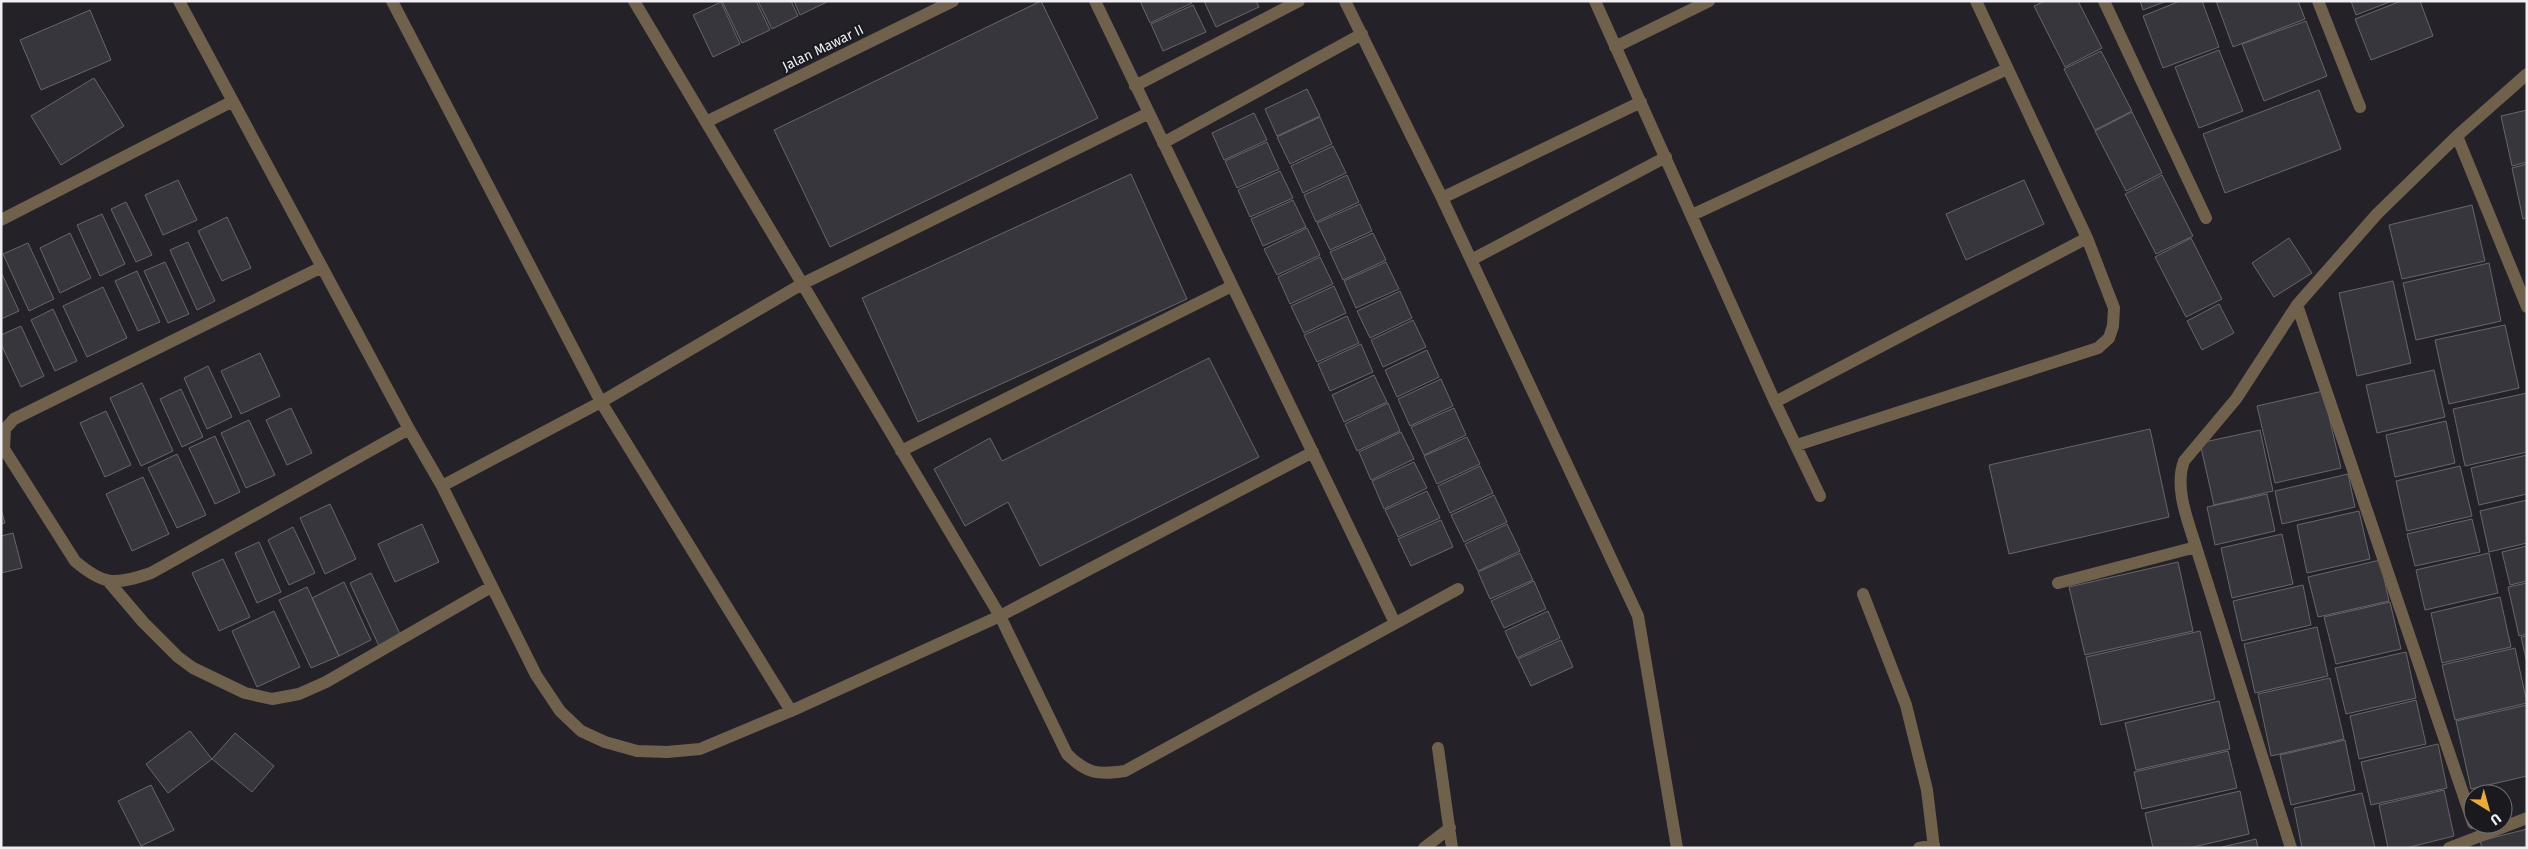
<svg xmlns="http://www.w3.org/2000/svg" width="2528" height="849" font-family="'Fira Sans',sans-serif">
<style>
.building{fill:#37363c;stroke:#68666d}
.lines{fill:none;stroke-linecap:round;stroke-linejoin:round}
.street{stroke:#70614c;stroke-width:12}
.labels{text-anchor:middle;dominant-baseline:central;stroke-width:4;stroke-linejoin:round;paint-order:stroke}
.street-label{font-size:14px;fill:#efeef3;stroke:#1a191e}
</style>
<rect width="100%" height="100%" fill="#242228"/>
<path class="building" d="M 722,1 L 756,1 L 770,30 L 742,43 Z
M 758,1 L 791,1 L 798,16 L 772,29 Z
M 794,1 L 826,1 L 827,2 L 800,15 Z
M 1041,1 L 1098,118 L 830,247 L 774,130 Z
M 1140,1 L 1191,1 L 1192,3 L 1150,23 Z
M 1204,1 L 1256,1 L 1259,7 L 1216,27 Z
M 2045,1 L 2078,1 L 2102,48 L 2065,67 L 2034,6 Z
M 2140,1 L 2167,1 L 2143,10 Z
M 2180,1 L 2202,1 L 2219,47 L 2163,68 L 2143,16 Z
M 2216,1 L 2298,1 L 2305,19 L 2233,47 Z
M 2351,1 L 2392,1 L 2356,15 Z
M 2401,1 L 2420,1 L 2433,36 L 2371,60 L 2355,19 Z
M 721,2 L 740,44 L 713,57 L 693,15 Z
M 1193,5 L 1206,32 L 1163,51 L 1151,24 Z
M 90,10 L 111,60 L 41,90 L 20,40 Z
M 2306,21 L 2327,76 L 2264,101 L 2242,44 Z
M 2219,50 L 2243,111 L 2199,128 L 2175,67 Z
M 2101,51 L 2132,111 L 2095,130 L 2064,69 Z
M 94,78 L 124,126 L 61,165 L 31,116 Z
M 1307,89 L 1320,116 L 1277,136 L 1265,109 Z
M 2319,90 L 2341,149 L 2225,193 L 2203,134 Z
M 2527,110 L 2527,162 L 2512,166 L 2501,116 Z
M 2132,112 L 2162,173 L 2126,191 L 2095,131 Z
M 1254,113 L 1267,140 L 1224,160 L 1212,133 Z
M 1320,117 L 1332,144 L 1290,164 L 1277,137 Z
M 1267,142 L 1279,169 L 1237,188 L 1225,161 Z
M 1333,146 L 1346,173 L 1303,193 L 1291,166 Z
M 2527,164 L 2527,218 L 2523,219 L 2512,168 Z
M 1280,171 L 1293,198 L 1250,217 L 1238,190 Z
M 1131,174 L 1187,299 L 918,422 L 862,298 Z
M 1347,175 L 1359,202 L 1316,222 L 1304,195 Z
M 2162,175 L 2193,236 L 2156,254 L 2125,194 Z
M 178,180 L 197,220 L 163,235 L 145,195 Z
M 2024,180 L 2044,224 L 1966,260 L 1946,214 Z
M 1293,200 L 1306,227 L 1263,246 L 1251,219 Z
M 126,202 L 152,255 L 136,262 L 111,209 Z
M 1360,204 L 1372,231 L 1330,250 L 1317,223 Z
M 2472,205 L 2485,261 L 2402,279 L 2389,225 Z
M 102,214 L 125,264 L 100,276 L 77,225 Z
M 227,217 L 251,268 L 222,281 L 198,231 Z
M 1307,228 L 1320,255 L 1277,275 L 1264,249 Z
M 70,233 L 91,278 L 60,293 L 40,248 Z
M 1373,233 L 1386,260 L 1343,280 L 1330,252 Z
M 2191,238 L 2222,299 L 2186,317 L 2155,257 Z
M 2289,238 L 2312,273 L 2274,297 L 2252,263 Z
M 188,242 L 215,301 L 197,310 L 170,250 Z
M 28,243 L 54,299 L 29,311 L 3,254 Z
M 1320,257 L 1333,284 L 1290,304 L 1278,277 Z
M 165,262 L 189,314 L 168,323 L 144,271 Z
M 1386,262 L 1399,289 L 1356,308 L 1344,281 Z
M 2489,263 L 2501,321 L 2416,340 L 2403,283 Z
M 137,271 L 160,322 L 138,331 L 115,281 Z
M 1,272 L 19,311 L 1,319 Z
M 2393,281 L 2411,363 L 2357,376 L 2339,293 Z
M 1334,286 L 1346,313 L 1304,333 L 1291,306 Z
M 103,287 L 127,338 L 87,357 L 63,306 Z
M 1400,291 L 1412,318 L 1370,338 L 1357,311 Z
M 2219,304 L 2234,333 L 2202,350 L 2187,321 Z
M 53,309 L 77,361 L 55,371 L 31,320 Z
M 1347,316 L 1359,343 L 1317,362 L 1304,335 Z
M 1413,320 L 1426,347 L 1383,367 L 1371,340 Z
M 2505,325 L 2519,388 L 2449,404 L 2435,340 Z
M 21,326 L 44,376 L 21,387 L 1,344 L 1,335 Z
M 1361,344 L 1373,372 L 1330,391 L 1318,364 Z
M 1427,350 L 1439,377 L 1397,397 L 1385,370 Z
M 260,353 L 280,396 L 241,414 L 221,371 Z
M 1209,358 L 1259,457 L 1040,566 L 1008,502 L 965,526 L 934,469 L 990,438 L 1002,461 Z
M 208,366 L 232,417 L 207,429 L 184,378 Z
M 2434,370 L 2445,417 L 2377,433 L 2366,385 Z
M 1374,375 L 1387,402 L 1344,422 L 1332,395 Z
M 1441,379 L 1453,406 L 1410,426 L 1398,399 Z
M 142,383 L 173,451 L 141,466 L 110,398 Z
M 181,389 L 203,437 L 182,447 L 160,399 Z
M 2323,391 L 2341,468 L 2275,483 L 2257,406 Z
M 2527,393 L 2527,452 L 2465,466 L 2453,409 Z
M 1388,403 L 1400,431 L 1357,451 L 1345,424 Z
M 291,408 L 312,453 L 287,465 L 266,420 Z
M 1454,408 L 1466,435 L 1424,455 L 1411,427 Z
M 106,411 L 131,465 L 105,477 L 80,423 Z
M 249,420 L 275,475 L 246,488 L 221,433 Z
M 2446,421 L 2455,463 L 2395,477 L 2386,435 Z
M 2150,429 L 2169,517 L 2009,554 L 1989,465 Z
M 2260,430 L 2273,491 L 2214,505 L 2200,443 Z
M 1401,432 L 1414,459 L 1371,480 L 1359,452 Z
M 215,436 L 240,492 L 215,504 L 189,448 Z
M 1467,437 L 1480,464 L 1437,484 L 1424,456 Z
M 177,454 L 206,515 L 177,528 L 148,468 Z
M 2527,455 L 2527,494 L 2479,505 L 2471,468 Z
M 1414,462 L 1427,488 L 1384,509 L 1372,481 Z
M 1480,466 L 1493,493 L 1450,513 L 1438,486 Z
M 2460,466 L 2472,516 L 2407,531 L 2396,481 Z
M 2348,474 L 2355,507 L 2282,524 L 2275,491 Z
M 143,477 L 169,534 L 132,551 L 106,494 Z
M 1427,491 L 1440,518 L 1398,537 L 1385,510 Z
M 2267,494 L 2275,531 L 2215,545 L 2207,507 Z
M 1494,495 L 1507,522 L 1464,542 L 1451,515 Z
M 2527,500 L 2527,543 L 2489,552 L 2480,511 Z
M 330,504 L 356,559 L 325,574 L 300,518 Z
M 1,509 L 5,523 L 1,524 Z
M 2359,511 L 2370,559 L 2307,573 L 2297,525 Z
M 2472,519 L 2480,552 L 2415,566 L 2407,534 Z
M 1441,520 L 1453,547 L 1411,566 L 1398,539 Z
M 422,524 L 439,562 L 395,582 L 378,544 Z
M 1507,524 L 1520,551 L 1478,571 L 1465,544 Z
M 293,527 L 315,573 L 289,585 L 268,540 Z
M 13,533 L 22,568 L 1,573 L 1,536 Z
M 2282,534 L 2293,584 L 2232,598 L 2221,548 Z
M 259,542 L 281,592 L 257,603 L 235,553 Z
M 2527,546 L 2527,581 L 2510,585 L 2502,552 Z
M 1520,553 L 1533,580 L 1490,599 L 1478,572 Z
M 2489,553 L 2498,593 L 2425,610 L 2416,570 Z
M 223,559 L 250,617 L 219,631 L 192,573 Z
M 2380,560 L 2389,601 L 2318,617 L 2308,577 Z
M 2178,562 L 2193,631 L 2085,655 L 2069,587 Z
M 371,573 L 401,636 L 379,646 L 350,583 Z
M 1534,581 L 1546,609 L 1504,628 L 1491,601 Z
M 344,582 L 371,640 L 339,656 L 312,598 Z
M 2527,583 L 2527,634 L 2519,636 L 2508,587 Z
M 2303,585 L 2311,625 L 2242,641 L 2233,601 Z
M 307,587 L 339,656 L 311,668 L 279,600 Z
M 2500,597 L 2511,647 L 2442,663 L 2431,613 Z
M 2390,602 L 2401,649 L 2336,664 L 2324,617 Z
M 274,611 L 300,667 L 257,687 L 232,631 Z
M 1548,611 L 1560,638 L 1517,658 L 1505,631 Z
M 2317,627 L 2328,676 L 2255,693 L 2244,644 Z
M 2200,631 L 2215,699 L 2101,725 L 2086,657 Z
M 2527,636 L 2527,663 L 2521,637 Z
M 1561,640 L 1573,667 L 1531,686 L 1518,659 Z
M 2515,648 L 2527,703 L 2455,720 L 2442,665 Z
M 2406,652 L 2416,698 L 2346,714 L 2335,668 Z
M 2330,678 L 2344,739 L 2271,756 L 2258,694 Z
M 2416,700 L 2426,744 L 2359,759 L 2350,716 Z
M 2219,701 L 2230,749 L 2136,770 L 2125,723 Z
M 2527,705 L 2527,776 L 2471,789 L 2456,721 Z
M 190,731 L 212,759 L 168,793 L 146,764 Z
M 235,733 L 274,766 L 252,792 L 212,759 Z
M 2345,740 L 2355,790 L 2291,805 L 2280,755 Z
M 2438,744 L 2447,788 L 2371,805 L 2361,762 Z
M 2228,751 L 2237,788 L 2142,809 L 2134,772 Z
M 151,785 L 174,830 L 141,846 L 118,801 Z
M 2444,790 L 2454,836 L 2406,848 L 2388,848 L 2379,805 Z
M 2240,791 L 2249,834 L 2189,848 L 2153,848 L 2145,813 Z
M 2362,793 L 2375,848 L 2302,848 L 2294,808 Z
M 2527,829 L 2527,848 L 2482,848 L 2480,841 Z
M 2256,839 L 2258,848 L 2218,848 Z"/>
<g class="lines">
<path class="street" d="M 179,1 L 409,429 L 442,486 L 536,675 L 560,711 L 581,731 L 605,742 L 637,751 L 667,752 L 700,749 L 791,711 L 1000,616 L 1313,452
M 392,1 L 601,402 L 791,711
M 634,1 L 1000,616 L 1067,754 C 1087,774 1098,775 1125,771 L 1458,589
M 1095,1 L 1395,623
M 1345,1 L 1442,198 L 1638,616 L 1677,848
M 1595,1 L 1775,402 L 1820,496
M 2104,1 L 2206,218
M 2318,1 L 2360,107
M 1615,47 L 1709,1
M 1135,86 L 1299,1
M 706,122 L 953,1
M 2457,136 L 2527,307
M 1163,143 L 1362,34
M 1442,198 L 1641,102
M 1692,215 L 2007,69
M 1,220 L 233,101
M 1471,260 L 1666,157
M 322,267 L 14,419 L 5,429 L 4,449 L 75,561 C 104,586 116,585 151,573 L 409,429
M 2297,305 L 2473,823
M 1775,402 L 2087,238
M 1797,445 L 2098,348 L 2109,338 L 2113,326 L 2114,308 L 2087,238 L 1976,1
M 901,451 L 1232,286
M 442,486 L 601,402 L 802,284 L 1149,113
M 109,582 L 143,622 L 178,657 L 193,668 L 245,693 L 272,699 L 299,694 L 326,682 L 491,587
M 2058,583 L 2196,547
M 1863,594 L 1906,705 L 1927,790 L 1934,848
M 1438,748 L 1452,848
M 1424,848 L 1450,828
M 1919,848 L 1934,845
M 2291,848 L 2196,547 C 2188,521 2174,488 2184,461 L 2236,399 L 2297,305 L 2377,214 L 2457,136 L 2527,74
M 2449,848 L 2527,818"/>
</g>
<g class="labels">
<g class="street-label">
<text transform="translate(823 48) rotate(-26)">Jalan Mawar II</text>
</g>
</g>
<rect width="2528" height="849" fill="none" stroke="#efeef3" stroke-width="5"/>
<g transform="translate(2488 809) rotate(143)"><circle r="24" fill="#1a191e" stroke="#6f6e73"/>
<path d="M0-4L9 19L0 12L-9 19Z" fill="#e9ab38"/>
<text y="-8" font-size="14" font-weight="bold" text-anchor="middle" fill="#efeef3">U</text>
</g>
</svg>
